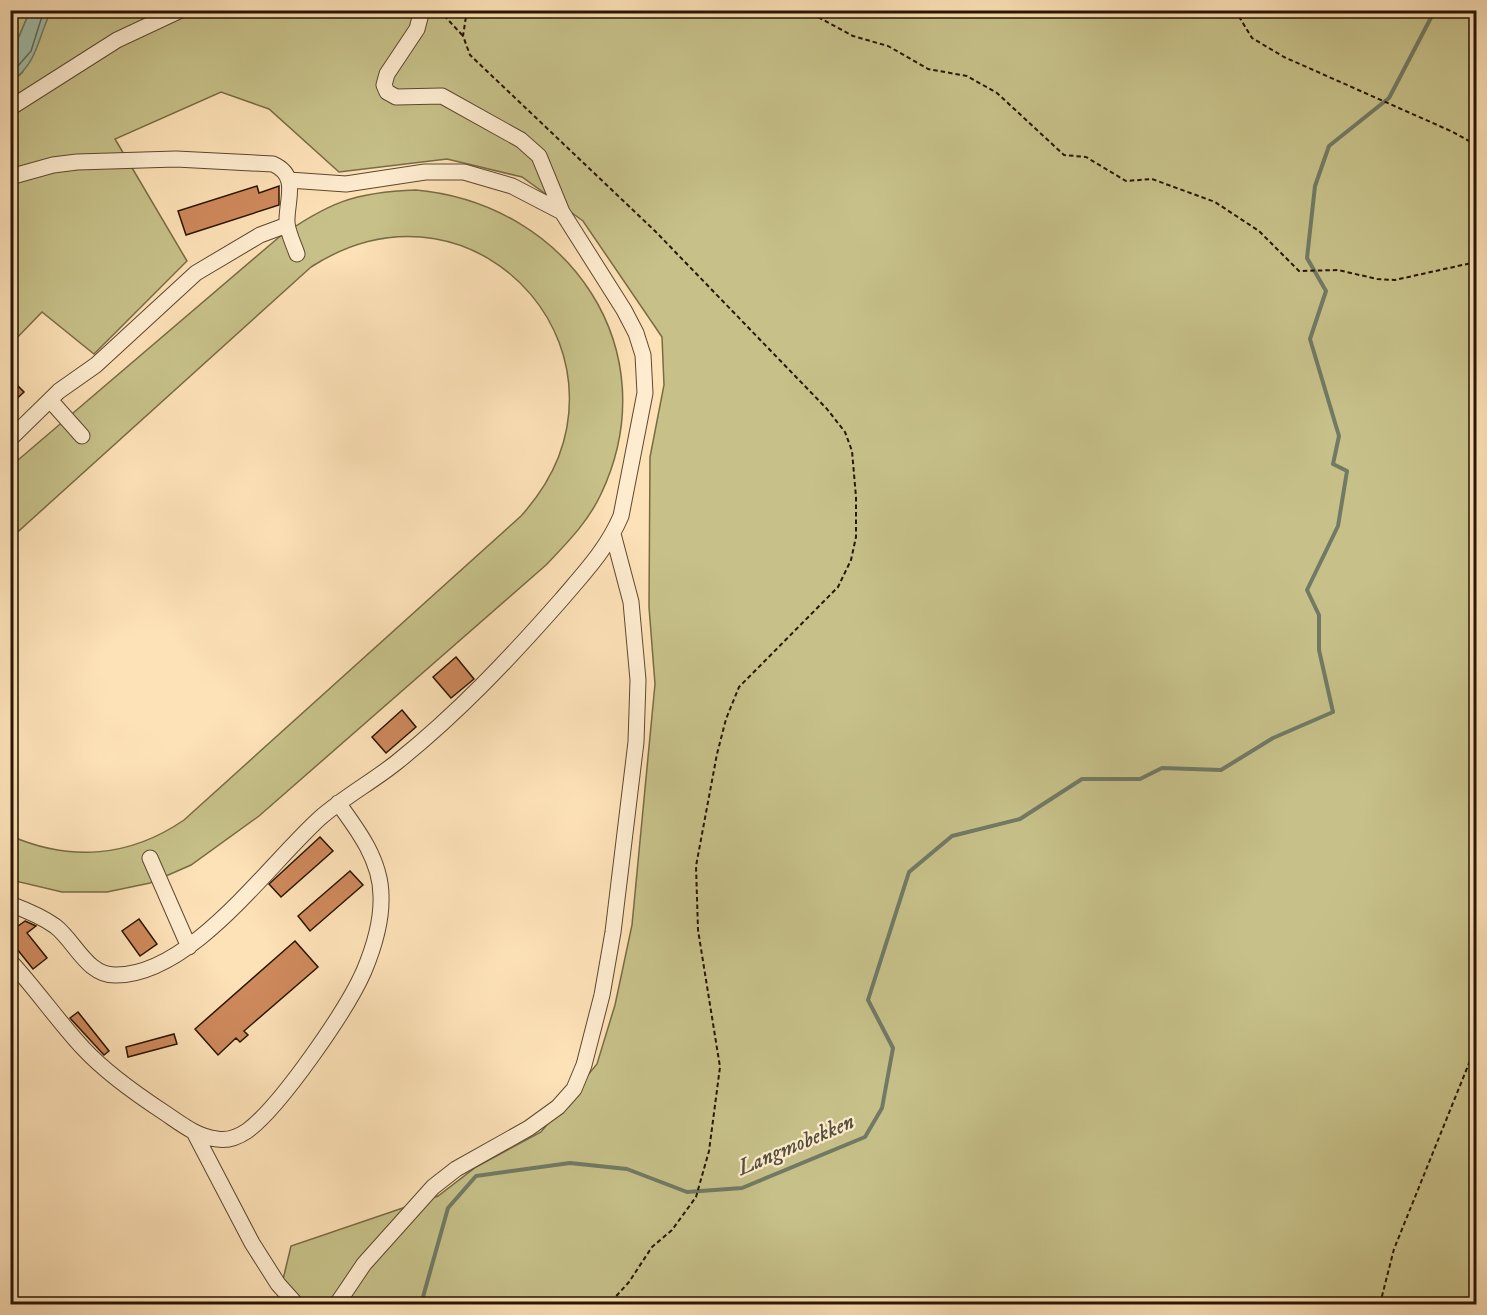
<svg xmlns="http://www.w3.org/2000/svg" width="1487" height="1315" font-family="'IM FELL DW Pica',serif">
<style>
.green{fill:#c7c189;stroke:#786b44;stroke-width:1.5}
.water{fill:#a1bea9;stroke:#717a65;stroke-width:1.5}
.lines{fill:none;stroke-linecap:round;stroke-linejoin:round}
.shore{stroke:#656a54;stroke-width:1.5}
.stream{stroke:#717a65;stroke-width:4}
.building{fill:#ce895c;stroke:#291500;stroke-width:1.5}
.minor-casing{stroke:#5e482e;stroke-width:17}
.path{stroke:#291500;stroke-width:2;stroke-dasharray:4.5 3;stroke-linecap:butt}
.minor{stroke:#feecd0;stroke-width:15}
.labels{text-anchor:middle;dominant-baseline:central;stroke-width:4.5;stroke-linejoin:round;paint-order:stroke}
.water-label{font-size:22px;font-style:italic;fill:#53503b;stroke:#feecd0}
</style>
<rect width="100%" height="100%" fill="#fde1b7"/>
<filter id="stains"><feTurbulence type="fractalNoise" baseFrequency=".00333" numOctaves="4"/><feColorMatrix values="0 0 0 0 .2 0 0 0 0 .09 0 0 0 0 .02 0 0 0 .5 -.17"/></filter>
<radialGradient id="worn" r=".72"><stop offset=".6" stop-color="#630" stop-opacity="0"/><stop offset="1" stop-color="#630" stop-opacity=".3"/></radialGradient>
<path class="green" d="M 11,10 L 30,11 L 11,55 L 10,11 Z
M 51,11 L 1476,11 L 1476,1304 L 291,1304 L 280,1292 L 291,1246 L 438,1196 L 476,1167 L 541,1132 L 597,1064 L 615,1005 L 632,925 L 655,684 L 649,607 L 650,457 L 664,385 L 662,337 L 583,221 L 522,177 L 447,159 L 339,172 L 269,109 L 221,92 L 115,139 L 187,261 L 94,354 L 42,312 L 11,344 L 11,82 L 22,73 Z
M 416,190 C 569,204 669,350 601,494 C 588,522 567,543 546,565 L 259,816 L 191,865 L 150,883 L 107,892 L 62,892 L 11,880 L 11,836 C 71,862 130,857 184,820 L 521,516 C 657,366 481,158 311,267 L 11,538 L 11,466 L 278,238 C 328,203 354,192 416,190 Z"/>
<path class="water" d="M 30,11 L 51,11 C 37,39 39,61 11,82 L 11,55 Z"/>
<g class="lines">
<path class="shore" d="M 10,75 L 31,51 L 44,10"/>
<path class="stream" d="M 421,1304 L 448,1208 L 476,1176 L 570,1163 L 627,1169 L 687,1192 L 742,1188 L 865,1137 L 882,1108 L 893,1048 L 868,1000 L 909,872 L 952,836 L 1020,819 L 1082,779 L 1140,779 L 1162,768 L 1221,770 L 1273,738 L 1333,712 L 1319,650 L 1319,615 L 1307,590 L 1338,526 L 1347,471 L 1333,464 L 1339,436 L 1310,339 L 1326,291 L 1307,258 L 1315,186 L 1329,146 L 1389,98 L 1435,10"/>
</g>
<path class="building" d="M 257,186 L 259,193 L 279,186 L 279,205 L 186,235 L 178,211 Z
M 10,378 L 24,392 L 10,405 Z
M 456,657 L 474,679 L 451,698 L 433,677 Z
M 402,710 L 416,727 L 386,753 L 372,737 Z
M 320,837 L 333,851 L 281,897 L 269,884 Z
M 350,871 L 363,885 L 310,931 L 298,916 Z
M 139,919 L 157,944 L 140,956 L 122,931 Z
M 25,921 L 36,926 L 27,933 L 47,958 L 33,969 L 13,944 L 15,942 L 10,936 L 10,932 Z
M 295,941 L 318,967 L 244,1031 L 248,1035 L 240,1042 L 236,1038 L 218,1055 L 195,1029 Z
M 78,1012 L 109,1051 L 104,1055 L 70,1018 Z
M 174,1034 L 177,1044 L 128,1057 L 126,1047 Z"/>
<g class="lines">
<defs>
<path id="minor" d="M 422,10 L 417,29 L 387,74 L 384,85 L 387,92 L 396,97 L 442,96 L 521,140 L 539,156 L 562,212
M 10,108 L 117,40 L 181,10
M 10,177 L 53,165 L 77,162 L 176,159 L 273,164 C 300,176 286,200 287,223 C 288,233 294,245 297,254
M 50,400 L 82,436
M 10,439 L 59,391 L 96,365 L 196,273 L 260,235 L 287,225
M 150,858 L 189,947
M 10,904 C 26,910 41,916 55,926 C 75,941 87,976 116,975 C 191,975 267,866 320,818 C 344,797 372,782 397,762 C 457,714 510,658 561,600 C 584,573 607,549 621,516 L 645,393 L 643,355 L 636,333 L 624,310 L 562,212 L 512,186 L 464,172 L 425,172 L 346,184 L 289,180
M 10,961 C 36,989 57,1020 83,1048 C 106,1073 136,1094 165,1113 C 180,1123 197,1137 217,1139 C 227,1141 238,1137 247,1131 C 280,1107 347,1010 364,971 C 374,947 382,922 381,896 C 381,861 358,830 338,803
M 194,1132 L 252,1243 L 278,1284 L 296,1304
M 337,1304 L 364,1264 L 433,1187 L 456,1169 L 529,1128 L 558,1107 L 574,1089 L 584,1065 L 602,995 L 613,932 L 636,742 L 638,680 L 631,602 L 613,534"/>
</defs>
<use href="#minor" class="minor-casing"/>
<path class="path" d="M 439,10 L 463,36
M 467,10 L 463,36 L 470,55 L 655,231 L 827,409 L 845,432 L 852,451 L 856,497 L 856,537 L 851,560 L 838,587 L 739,687 L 726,719 L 717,754 L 696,866 L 698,930 L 720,1067 L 709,1151 L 696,1197 L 672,1230 L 652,1247 L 629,1282 L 609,1304
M 805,10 L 853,36 L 888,46 L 928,69 L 967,76 L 997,93 L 1064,155 L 1086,157 L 1126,181 L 1152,179 L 1215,202 L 1259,231 L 1299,271 L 1338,270 L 1377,279 L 1395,280 L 1476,262
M 1235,10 L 1252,38 L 1284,57 L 1453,132 L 1476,145
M 1380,1304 L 1394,1249 L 1476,1046"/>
<use href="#minor" class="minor"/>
</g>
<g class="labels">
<g class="water-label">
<text transform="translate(796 1145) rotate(-23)">Langmobekken</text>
</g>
</g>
<rect width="1487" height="1315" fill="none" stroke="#fde1b7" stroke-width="36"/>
<rect x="12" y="12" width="1463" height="1291" fill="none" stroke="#291500" stroke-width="3"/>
<rect x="18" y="18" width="1451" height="1279" fill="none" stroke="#291500" stroke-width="1.5"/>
<rect width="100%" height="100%" filter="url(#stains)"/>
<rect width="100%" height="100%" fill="url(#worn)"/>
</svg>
